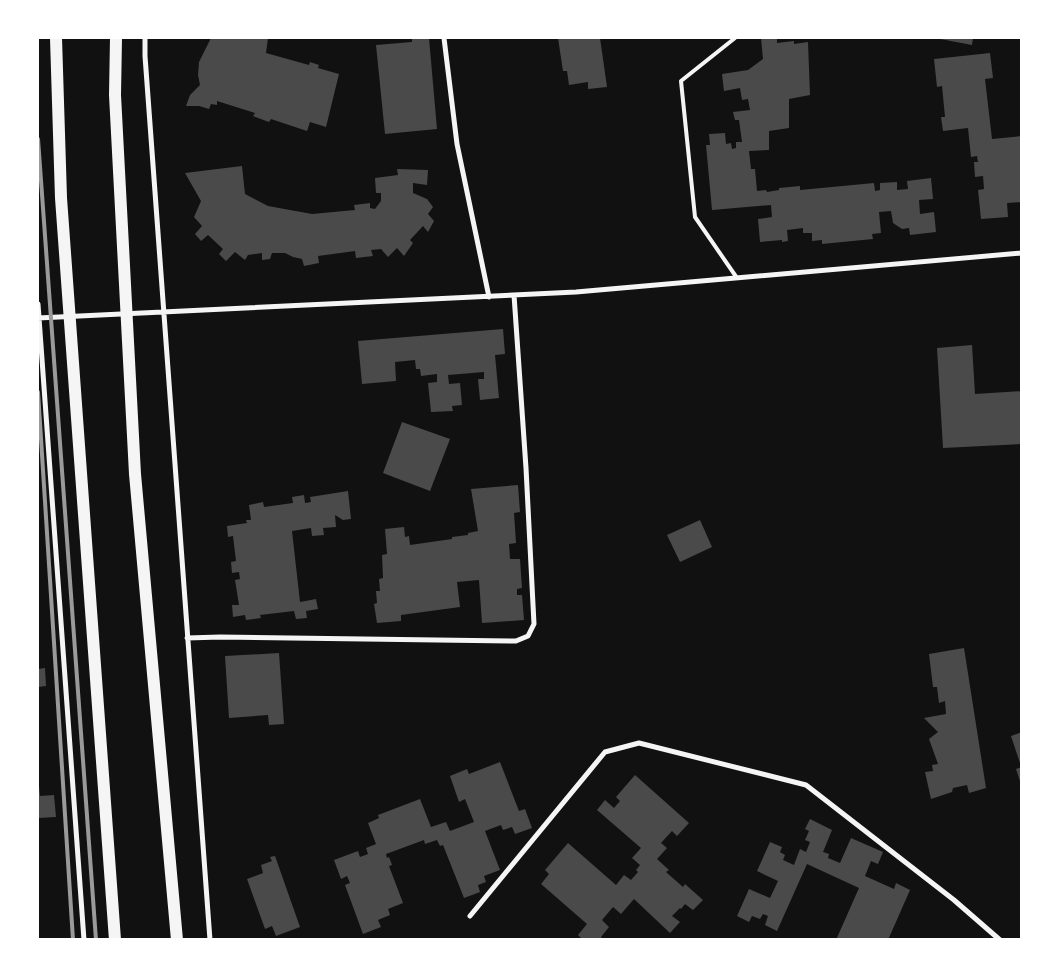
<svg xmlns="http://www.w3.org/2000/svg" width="1059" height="977" font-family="Arial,sans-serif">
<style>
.building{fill:#4a4a4a}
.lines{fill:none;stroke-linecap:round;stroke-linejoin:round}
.service{stroke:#f5f5f5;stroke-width:4}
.minor{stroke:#f5f5f5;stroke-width:5}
.primary{stroke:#f5f5f5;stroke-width:12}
.rail{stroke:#9a9a9a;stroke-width:4}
</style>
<rect width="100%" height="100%" fill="#111"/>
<path class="building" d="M 211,38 L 268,38 L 266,53 L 309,65 L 310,62 L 319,65 L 318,68 L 339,74 L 326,127 L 310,122 L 307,131 L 271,119 L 269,122 L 253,116 L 255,113 L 217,101 L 217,105 L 211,104 L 209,109 L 199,106 L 186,106 L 190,95 L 200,85 L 198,75 L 199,62 Z
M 412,38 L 429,38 L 437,129 L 385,134 L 376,45 L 412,42 Z
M 558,38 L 600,38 L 607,87 L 588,89 L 588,82 L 569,85 L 567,71 L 563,71 Z
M 761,38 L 777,38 L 777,43 L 794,41 L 794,44 L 808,42 L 810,95 L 789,99 L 789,128 L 769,131 L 769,150 L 749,151 L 751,169 L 755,169 L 757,191 L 766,190 L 767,192 L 779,190 L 779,188 L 800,186 L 800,190 L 874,183 L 875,191 L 880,190 L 880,183 L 897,182 L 897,190 L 908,189 L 907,181 L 931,178 L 933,199 L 919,200 L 920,214 L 934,212 L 936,232 L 910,235 L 909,228 L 902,229 L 893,223 L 891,211 L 879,212 L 881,233 L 872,234 L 873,239 L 822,244 L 822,240 L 812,241 L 812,233 L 803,233 L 803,228 L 787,230 L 788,241 L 782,242 L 782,240 L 760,242 L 758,219 L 772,217 L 771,205 L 712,210 L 706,145 L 710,145 L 709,134 L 725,133 L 726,144 L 731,143 L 732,149 L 736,148 L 736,142 L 742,142 L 739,120 L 735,120 L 733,112 L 750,110 L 748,99 L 742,100 L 740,88 L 724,91 L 722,74 L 748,70 L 763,59 Z
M 935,38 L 973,38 L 972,45 Z
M 990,53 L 993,78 L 985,79 L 992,139 L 1022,136 L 1022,202 L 1007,203 L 1008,217 L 981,219 L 978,190 L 984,189 L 983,176 L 975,177 L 974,162 L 978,162 L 977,156 L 971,157 L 968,128 L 943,131 L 941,117 L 945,117 L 942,86 L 937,87 L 934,59 Z
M 242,166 L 245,194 L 268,206 L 312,214 L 355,210 L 354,205 L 370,203 L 370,208 L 375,209 L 381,201 L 381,193 L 376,193 L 375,178 L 398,175 L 397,169 L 428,170 L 427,185 L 413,183 L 413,193 L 427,199 L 433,207 L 428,214 L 434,221 L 428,232 L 423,226 L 410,240 L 413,243 L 404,256 L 397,248 L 388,257 L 381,249 L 371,250 L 373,256 L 356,258 L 355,251 L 318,256 L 319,263 L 304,266 L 302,259 L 293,257 L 285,253 L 272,253 L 270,259 L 262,260 L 262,253 L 248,255 L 245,260 L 235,252 L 226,261 L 219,254 L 223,249 L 208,235 L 201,241 L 195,234 L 202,226 L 194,217 L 201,201 L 185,173 Z
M 503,329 L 505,354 L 495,355 L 499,398 L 480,400 L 478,379 L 484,379 L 484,372 L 448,375 L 449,384 L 460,383 L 462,405 L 452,406 L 453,411 L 431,412 L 428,383 L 437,382 L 437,374 L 421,376 L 420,369 L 416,369 L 415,360 L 395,362 L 396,381 L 362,384 L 358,341 Z
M 972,345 L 975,394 L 1022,391 L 1022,444 L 943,448 L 937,348 Z
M 402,422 L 450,439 L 430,491 L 383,473 Z
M 518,485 L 520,512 L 514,513 L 516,543 L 509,544 L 510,559 L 520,559 L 522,588 L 517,589 L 517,595 L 522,595 L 524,620 L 482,623 L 479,580 L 457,582 L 460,607 L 401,615 L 401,621 L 377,623 L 374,604 L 377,603 L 376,591 L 380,591 L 379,579 L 383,578 L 382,555 L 387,554 L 385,529 L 404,527 L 405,537 L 409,536 L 410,545 L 452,539 L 452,537 L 468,535 L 468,533 L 478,531 L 471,489 Z
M 348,491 L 351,519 L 343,520 L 335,515 L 336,527 L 323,528 L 324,535 L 312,536 L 311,528 L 292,531 L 300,602 L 316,599 L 318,609 L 306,611 L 307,618 L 296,619 L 294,611 L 260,615 L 261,618 L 246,620 L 245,615 L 233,617 L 232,605 L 239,605 L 235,580 L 240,579 L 239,572 L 232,573 L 231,562 L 236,561 L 233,536 L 228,537 L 227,526 L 247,523 L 246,520 L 251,520 L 249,505 L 263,502 L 264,507 L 293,503 L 292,497 L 304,495 L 305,503 L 311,502 L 310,497 Z
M 700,520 L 712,547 L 680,562 L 667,535 Z
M 964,648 L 986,788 L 969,793 L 967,785 L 953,788 L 952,792 L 931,799 L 925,772 L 933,771 L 932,765 L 938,764 L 929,739 L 938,732 L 924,718 L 946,714 L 945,701 L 939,703 L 937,687 L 933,687 L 929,654 Z
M 279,653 L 284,724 L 269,725 L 268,715 L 229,718 L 225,656 Z
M 45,668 L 46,686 L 38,687 L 38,669 Z
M 1022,732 L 1022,766 L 1021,766 L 1011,736 Z
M 500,762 L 519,811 L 525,809 L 532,828 L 515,834 L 512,827 L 503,830 L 501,825 L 485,831 L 500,870 L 484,876 L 486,882 L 478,885 L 480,892 L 464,898 L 443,845 L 440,846 L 437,840 L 425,844 L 424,840 L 386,854 L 387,858 L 389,857 L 392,865 L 389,866 L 403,903 L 388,909 L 390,915 L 378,920 L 381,927 L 363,934 L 345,885 L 350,883 L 347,876 L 341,879 L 334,860 L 358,851 L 360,857 L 368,854 L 366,848 L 376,844 L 368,823 L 379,818 L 378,815 L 420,799 L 431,827 L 446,822 L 450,831 L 474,822 L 465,799 L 459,802 L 450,776 L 467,769 L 469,774 Z
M 1022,767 L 1022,784 L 1021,784 L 1016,769 Z
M 635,775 L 689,823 L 677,836 L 672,831 L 661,843 L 667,848 L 657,859 L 669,870 L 666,872 L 683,887 L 685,884 L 703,900 L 693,910 L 685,904 L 681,909 L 680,908 L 672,916 L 680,922 L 670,933 L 634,899 L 621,914 L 613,907 L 602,920 L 609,927 L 601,937 L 604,940 L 583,940 L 578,935 L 587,924 L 541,884 L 549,874 L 545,870 L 568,843 L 616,885 L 624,875 L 631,880 L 638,872 L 636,870 L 640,865 L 632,858 L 641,848 L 597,810 L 605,800 L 614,808 L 620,801 L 616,797 Z
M 38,786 L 39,786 L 40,796 L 54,795 L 56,817 L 38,818 Z
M 810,819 L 832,830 L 823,852 L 829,854 L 828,858 L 840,863 L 851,838 L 883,852 L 878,864 L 871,861 L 865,876 L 894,889 L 896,883 L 910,890 L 888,940 L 836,940 L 859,888 L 807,864 L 777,931 L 765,925 L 768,916 L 763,914 L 760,919 L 752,916 L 749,922 L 737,916 L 749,889 L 770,898 L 778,881 L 757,871 L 770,842 L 782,847 L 780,852 L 785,855 L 783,860 L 794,865 L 800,849 L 806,852 L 810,842 L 805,840 L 809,831 L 805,829 Z
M 275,856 L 300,927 L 276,936 L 272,926 L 265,929 L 247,879 L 263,873 L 261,865 L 272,861 L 270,857 Z"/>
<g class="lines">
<path class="service" d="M 735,38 L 681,81 L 695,217 L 737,278"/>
<path class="minor" d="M 145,38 L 145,56 L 210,940
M 444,38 L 457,144 L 489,297
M 38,304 L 84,940
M 38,318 L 576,292 L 1022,253
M 187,638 L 220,637 L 516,641 L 528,636 L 534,624 L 526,468 L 514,295
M 470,916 L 605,752 L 639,743 L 806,785 L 954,900 L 1000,940"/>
<path class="primary" d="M 56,38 L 61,198 L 115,940
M 116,38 L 115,95 L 135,474 L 177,940"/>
<path class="rail" d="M 38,139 L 96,940
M 38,392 L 73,940"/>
</g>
<rect width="1059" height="977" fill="none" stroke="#ffffff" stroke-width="78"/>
</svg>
